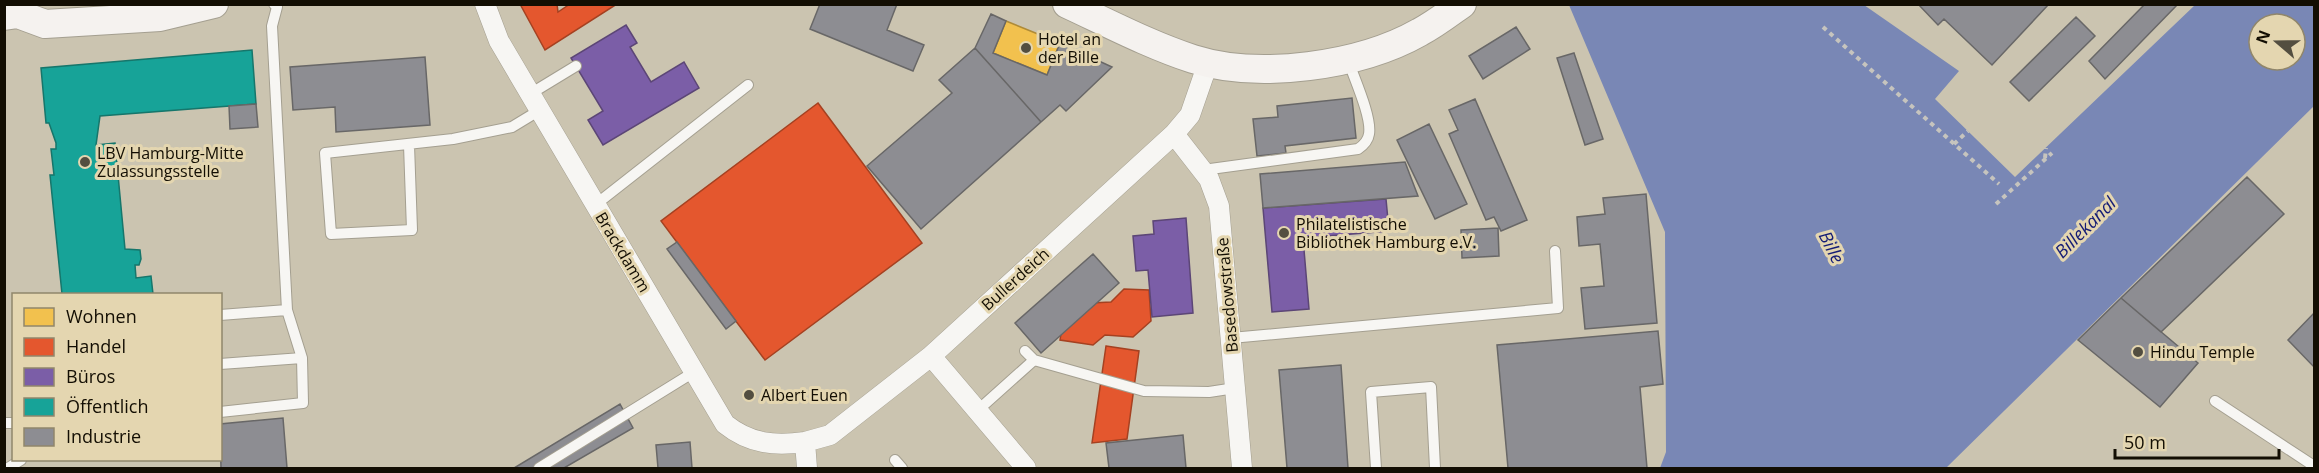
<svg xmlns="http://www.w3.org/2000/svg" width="2319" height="473" font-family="'Open Sans',sans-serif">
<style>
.water{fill:#7987b5;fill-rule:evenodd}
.homes{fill:#f2c14e;stroke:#af8b38;stroke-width:1.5}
.shops{fill:#e4572e;stroke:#a54121;stroke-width:1.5}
.offices{fill:#7b5ea7;stroke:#5c4676;stroke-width:1.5}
.public{fill:#17a398;stroke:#16766b;stroke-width:1.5}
.industry{fill:#8d8d92;stroke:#686767;stroke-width:1.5}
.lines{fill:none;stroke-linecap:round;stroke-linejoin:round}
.lane-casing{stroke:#a49f90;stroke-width:12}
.street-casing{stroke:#a49f90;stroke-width:21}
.secondary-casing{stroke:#a49f90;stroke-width:30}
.path{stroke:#c6c4be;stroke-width:4;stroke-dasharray:4.5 4.5;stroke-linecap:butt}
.lane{stroke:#f7f6f3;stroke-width:10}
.street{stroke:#f7f6f3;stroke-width:20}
.secondary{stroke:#f5f2ef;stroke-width:28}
.poi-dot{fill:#534e40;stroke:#e4d6b0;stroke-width:2}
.labels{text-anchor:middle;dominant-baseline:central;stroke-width:6;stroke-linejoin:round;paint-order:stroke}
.poi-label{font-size:16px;fill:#130e03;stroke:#e4d6b0;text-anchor:start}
.street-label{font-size:16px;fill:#130e03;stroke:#e4d6b0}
.water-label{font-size:18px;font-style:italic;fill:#141c75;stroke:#e4d6b0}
</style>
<rect width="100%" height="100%" fill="#cbc4b0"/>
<path class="water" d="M 1569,5 L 1864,5 L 1959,71 L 1935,99 L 2015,177 L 2195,5 L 2314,5 L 2314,106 L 1946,468 L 1660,468 L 1666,452 L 1665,232 ZM 2259,24 L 2295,24 L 2295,60 L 2259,60 Z"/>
<path class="homes" d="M 1006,21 L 1060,43 L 1047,75 L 993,53 Z"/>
<path class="shops" d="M 520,4 L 557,4 L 558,12 L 570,4 L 617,4 L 545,50 Z
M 818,103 L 922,243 L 765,360 L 661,221 Z
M 1124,289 L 1149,290 L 1151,321 L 1133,337 L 1105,335 L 1093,345 L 1060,340 L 1062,328 L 1091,303 L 1111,302 Z
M 1106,346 L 1139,351 L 1127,439 L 1092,443 Z"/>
<path class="offices" d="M 626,25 L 637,43 L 630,47 L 651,82 L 684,62 L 699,88 L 603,145 L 588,120 L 603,111 L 571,58 Z
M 1386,199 L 1389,231 L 1303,238 L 1309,309 L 1272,312 L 1263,208 Z
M 1186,218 L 1193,313 L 1152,317 L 1148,270 L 1136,271 L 1133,236 L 1154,234 L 1153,221 Z"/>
<path class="public" d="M 252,50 L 256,104 L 100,116 L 96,145 L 115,143 L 125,249 L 140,250 L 141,259 L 139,265 L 135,265 L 136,278 L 151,276 L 153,294 L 62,294 L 50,175 L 54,175 L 51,149 L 56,149 L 56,143 L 49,123 L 46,123 L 41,68 Z"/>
<path class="industry" d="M 820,4 L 897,4 L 887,30 L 924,45 L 913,71 L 810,29 Z
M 1918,4 L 2049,4 L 1992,65 L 1944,19 L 1938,25 Z
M 2145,4 L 2178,4 L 2105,79 L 2089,61 Z
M 991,14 L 1006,21 L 993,53 L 1047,75 L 1060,43 L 1112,67 L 1066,111 L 1060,105 L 1041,122 L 975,48 Z
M 2076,17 L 2095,36 L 2029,101 L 2010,82 Z
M 1516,27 L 1530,49 L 1483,79 L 1469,56 Z
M 975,48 L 1041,122 L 921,229 L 867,166 L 952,93 L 939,80 Z
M 1574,53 L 1603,139 L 1585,145 L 1557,58 Z
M 425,57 L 430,125 L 336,132 L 335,107 L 293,110 L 290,67 Z
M 1352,98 L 1356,138 L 1285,146 L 1286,153 L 1257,156 L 1253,119 L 1278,117 L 1277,106 Z
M 1475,99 L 1527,220 L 1501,231 L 1494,217 L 1486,220 L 1449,134 L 1458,130 L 1449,110 Z
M 256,104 L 258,127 L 230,129 L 229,106 Z
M 1429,124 L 1467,204 L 1435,219 L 1397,140 Z
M 1405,162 L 1418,196 L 1263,208 L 1260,174 Z
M 2247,177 L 2284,214 L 2161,332 L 2121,298 Z
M 1646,194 L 1657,323 L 1585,329 L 1581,288 L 1604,286 L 1600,244 L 1579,246 L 1577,217 L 1605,214 L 1603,198 Z
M 1498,228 L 1499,256 L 1462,258 L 1461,230 Z
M 677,242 L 736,321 L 726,329 L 667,249 Z
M 1093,254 L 1119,283 L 1041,353 L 1015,323 Z
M 2121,298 L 2198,363 L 2160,407 L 2078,340 Z
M 2314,313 L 2314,367 L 2288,340 Z
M 1658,331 L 1663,384 L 1640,387 L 1647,468 L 1508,468 L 1497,345 Z
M 1341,365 L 1348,468 L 1287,468 L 1279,370 Z
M 620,404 L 633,428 L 564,468 L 514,468 Z
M 283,418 L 287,468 L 221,468 L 220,424 Z
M 1183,435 L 1186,468 L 1109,468 L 1106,443 Z
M 690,442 L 692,468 L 658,468 L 656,445 Z"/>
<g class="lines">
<defs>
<path id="lane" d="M 530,94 L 576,66
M 409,145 L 412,230 L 331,234 L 325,153 L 453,139 L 512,127 L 540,110
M 1203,170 L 1358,149 C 1364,145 1368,141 1369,134 C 1372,117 1354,78 1348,60
M 595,205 L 748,85
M 287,310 L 302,358
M 220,315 L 287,310 L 272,26 L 277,7 L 274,4
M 1231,338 L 1558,308 L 1555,251
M 1034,360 L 1144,391 L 1209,392 L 1235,388
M 220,364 L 302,358 L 303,403 L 220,412
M 2215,401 L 2314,466
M 977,411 L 1034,360 L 1025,351
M 4,423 L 14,423
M 895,460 L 902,468
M 8,468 L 21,460
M 539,468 L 694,372
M 1376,468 L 1371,392 L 1431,387 L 1435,468"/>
<path id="street" d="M 485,4 L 499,41 L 725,424 C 750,444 774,446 805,442
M 1174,134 L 1209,179 L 1219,206 L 1242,468
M 931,356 L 1026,468
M 807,468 L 805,442 L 830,435 L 931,356 L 1174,134 L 1190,115 L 1208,63"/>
<path id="secondary" d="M 1067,4 C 1108,23 1150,45 1193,59 C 1259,80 1360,66 1420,32 C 1435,24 1448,14 1462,4
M 4,16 L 18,14 L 45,24 L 160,17 L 214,4"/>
</defs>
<use href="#lane" class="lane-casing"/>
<use href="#street" class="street-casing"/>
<use href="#secondary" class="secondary-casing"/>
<path class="path" d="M 1823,27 L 1999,184
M 1954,144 L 1968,131
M 2045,158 L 2046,148
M 1996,204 L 2052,153"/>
<use href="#lane" class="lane"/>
<use href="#street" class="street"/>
<use href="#secondary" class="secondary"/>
</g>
<g class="poi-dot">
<circle cx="1026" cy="48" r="6"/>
<circle cx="85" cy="162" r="6"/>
<circle cx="1284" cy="233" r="6"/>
<circle cx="2138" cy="352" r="6"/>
<circle cx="749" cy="395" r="6"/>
</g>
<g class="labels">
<g class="poi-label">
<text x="1038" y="39">Hotel an<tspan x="1038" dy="18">der Bille</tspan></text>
<text x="97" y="153">LBV Hamburg-Mitte<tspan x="97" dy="18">Zulassungsstelle</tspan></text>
<text x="1296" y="224">Philatelistische<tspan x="1296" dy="18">Bibliothek Hamburg e.V.</tspan></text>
<text x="2150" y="352">Hindu Temple</text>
<text x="761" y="395">Albert Euen</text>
</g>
<g class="street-label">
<text transform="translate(623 252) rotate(59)">Brackdamm</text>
<text transform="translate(1015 279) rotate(-42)">Bullerdeich</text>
<text transform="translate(1227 295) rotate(-95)">Basedowstraße</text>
</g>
<g class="water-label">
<text transform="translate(2085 227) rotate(-45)">Billekanal</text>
<text transform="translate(1832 247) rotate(63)">Bille</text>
</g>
</g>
<rect width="2319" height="473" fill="none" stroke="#130e03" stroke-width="12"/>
<rect x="12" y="293" width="210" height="168" fill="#e4d6b0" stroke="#90866b" stroke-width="1.5"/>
<rect x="24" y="308" width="30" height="18" fill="#f2c14e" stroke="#90866b" stroke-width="1.5"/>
<text x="66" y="323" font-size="18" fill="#130e03">Wohnen</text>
<rect x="24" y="338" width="30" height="18" fill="#e4572e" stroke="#90866b" stroke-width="1.5"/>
<text x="66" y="353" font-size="18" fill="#130e03">Handel</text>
<rect x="24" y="368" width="30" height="18" fill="#7b5ea7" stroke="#90866b" stroke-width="1.5"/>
<text x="66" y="383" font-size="18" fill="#130e03">Büros</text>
<rect x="24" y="398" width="30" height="18" fill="#17a398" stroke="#90866b" stroke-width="1.5"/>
<text x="66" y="413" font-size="18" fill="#130e03">Öffentlich</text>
<rect x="24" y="428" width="30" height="18" fill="#8d8d92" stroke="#90866b" stroke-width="1.5"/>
<text x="66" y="443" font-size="18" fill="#130e03">Industrie</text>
<g transform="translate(2277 42) rotate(290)"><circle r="28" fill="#e4d6b0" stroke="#90866b" stroke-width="1.5"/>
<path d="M0-4.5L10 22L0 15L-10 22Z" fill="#534e40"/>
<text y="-9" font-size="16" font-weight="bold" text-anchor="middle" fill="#130e03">N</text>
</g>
<path d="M2115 449v9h164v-9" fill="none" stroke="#130e03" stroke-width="3"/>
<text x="2124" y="449" font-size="18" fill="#130e03" stroke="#e4d6b0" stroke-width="4.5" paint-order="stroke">50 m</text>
</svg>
